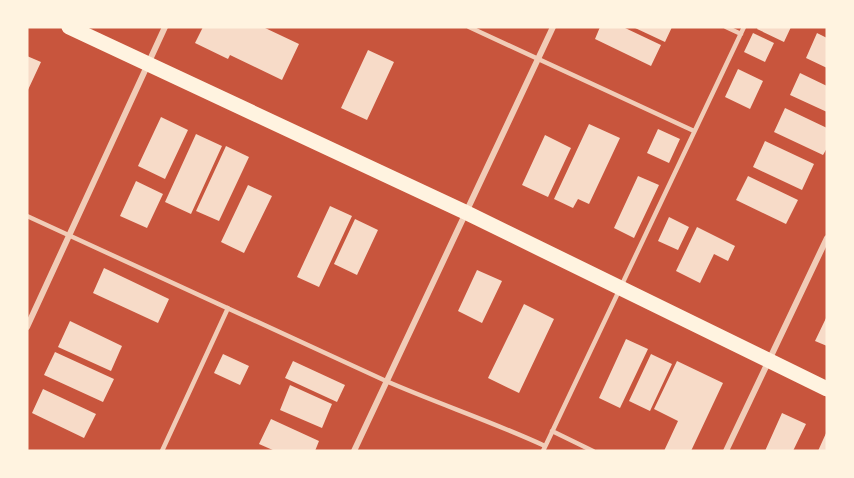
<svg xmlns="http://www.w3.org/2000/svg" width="854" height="478" font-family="'Public Sans',sans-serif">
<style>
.building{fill:#f7dbc8}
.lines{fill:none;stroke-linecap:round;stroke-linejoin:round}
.service{stroke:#f1ccb7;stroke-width:4.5}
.minor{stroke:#f1ccb7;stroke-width:6}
.primary{stroke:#fff3e0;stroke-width:15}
</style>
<rect width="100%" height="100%" fill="#c8553d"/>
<path class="building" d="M 203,27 L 263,27 L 299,44 L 282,80 L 230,55 L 228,59 L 195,43 Z
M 600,27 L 623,27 L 661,45 L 651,66 L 595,39 Z
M 633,27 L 672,27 L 665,42 Z
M 758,27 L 791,27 L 784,42 L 757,29 Z
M 753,33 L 774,43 L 765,62 L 744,52 Z
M 817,33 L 827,38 L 827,68 L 806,58 Z
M 368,50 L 394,62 L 367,120 L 341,108 Z
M 27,56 L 41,62 L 27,92 Z
M 738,69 L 763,81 L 750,109 L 725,97 Z
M 800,73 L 827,86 L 827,112 L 790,95 Z
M 785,108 L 827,128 L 827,148 L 823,155 L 774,132 Z
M 161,117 L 188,130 L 165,179 L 138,166 Z
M 589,124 L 620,138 L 589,204 L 578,199 L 573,208 L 554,199 Z
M 658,129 L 680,139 L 669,163 L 647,153 Z
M 196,134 L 222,146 L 191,214 L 165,202 Z
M 545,135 L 571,148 L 548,197 L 522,185 Z
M 765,141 L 814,164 L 802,190 L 753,167 Z
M 226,146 L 249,157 L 219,221 L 196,211 Z
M 638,176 L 659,185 L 634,238 L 614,228 Z
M 748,176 L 798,200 L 786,224 L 736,200 Z
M 136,181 L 163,194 L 147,228 L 120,216 Z
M 248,185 L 272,196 L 244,253 L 221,242 Z
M 330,206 L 352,216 L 319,287 L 297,277 Z
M 669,217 L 689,227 L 678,250 L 658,241 Z
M 355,219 L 378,230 L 357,275 L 334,264 Z
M 697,227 L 735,246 L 728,261 L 714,254 L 700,283 L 676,271 Z
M 104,268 L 169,299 L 158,323 L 93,293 Z
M 477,270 L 502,281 L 482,323 L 458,311 Z
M 524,304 L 554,319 L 519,393 L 488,378 Z
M 827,316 L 827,346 L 815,341 Z
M 70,321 L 122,346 L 111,371 L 58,347 Z
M 626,339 L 648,349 L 620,408 L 599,398 Z
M 55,352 L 114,379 L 103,402 L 44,375 Z
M 223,354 L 249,366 L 240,385 L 214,373 Z
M 651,354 L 672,364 L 650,411 L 629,401 Z
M 293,361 L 345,385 L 337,402 L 285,378 Z
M 677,361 L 723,383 L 691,451 L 664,451 L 678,421 L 654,409 Z
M 290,385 L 332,404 L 322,428 L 280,410 Z
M 43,389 L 96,414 L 84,438 L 32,413 Z
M 782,413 L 806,424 L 793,451 L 765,451 Z
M 271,419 L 319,441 L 315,451 L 275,451 L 259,444 Z
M 827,431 L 827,451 L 818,451 Z"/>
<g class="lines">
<path class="service" d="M 469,27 L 694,131
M 726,27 L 741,34
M 27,216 L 386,381 C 439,404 493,422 545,446
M 552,431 L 593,451
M 162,451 L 228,308
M 543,451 L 744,27"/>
<path class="minor" d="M 27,327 L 165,27
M 354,451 L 553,27
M 726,451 L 827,238"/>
<path class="primary" d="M 69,27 L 465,212 L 827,389"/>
</g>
<rect width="854" height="478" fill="none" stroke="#fff3e0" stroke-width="57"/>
</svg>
